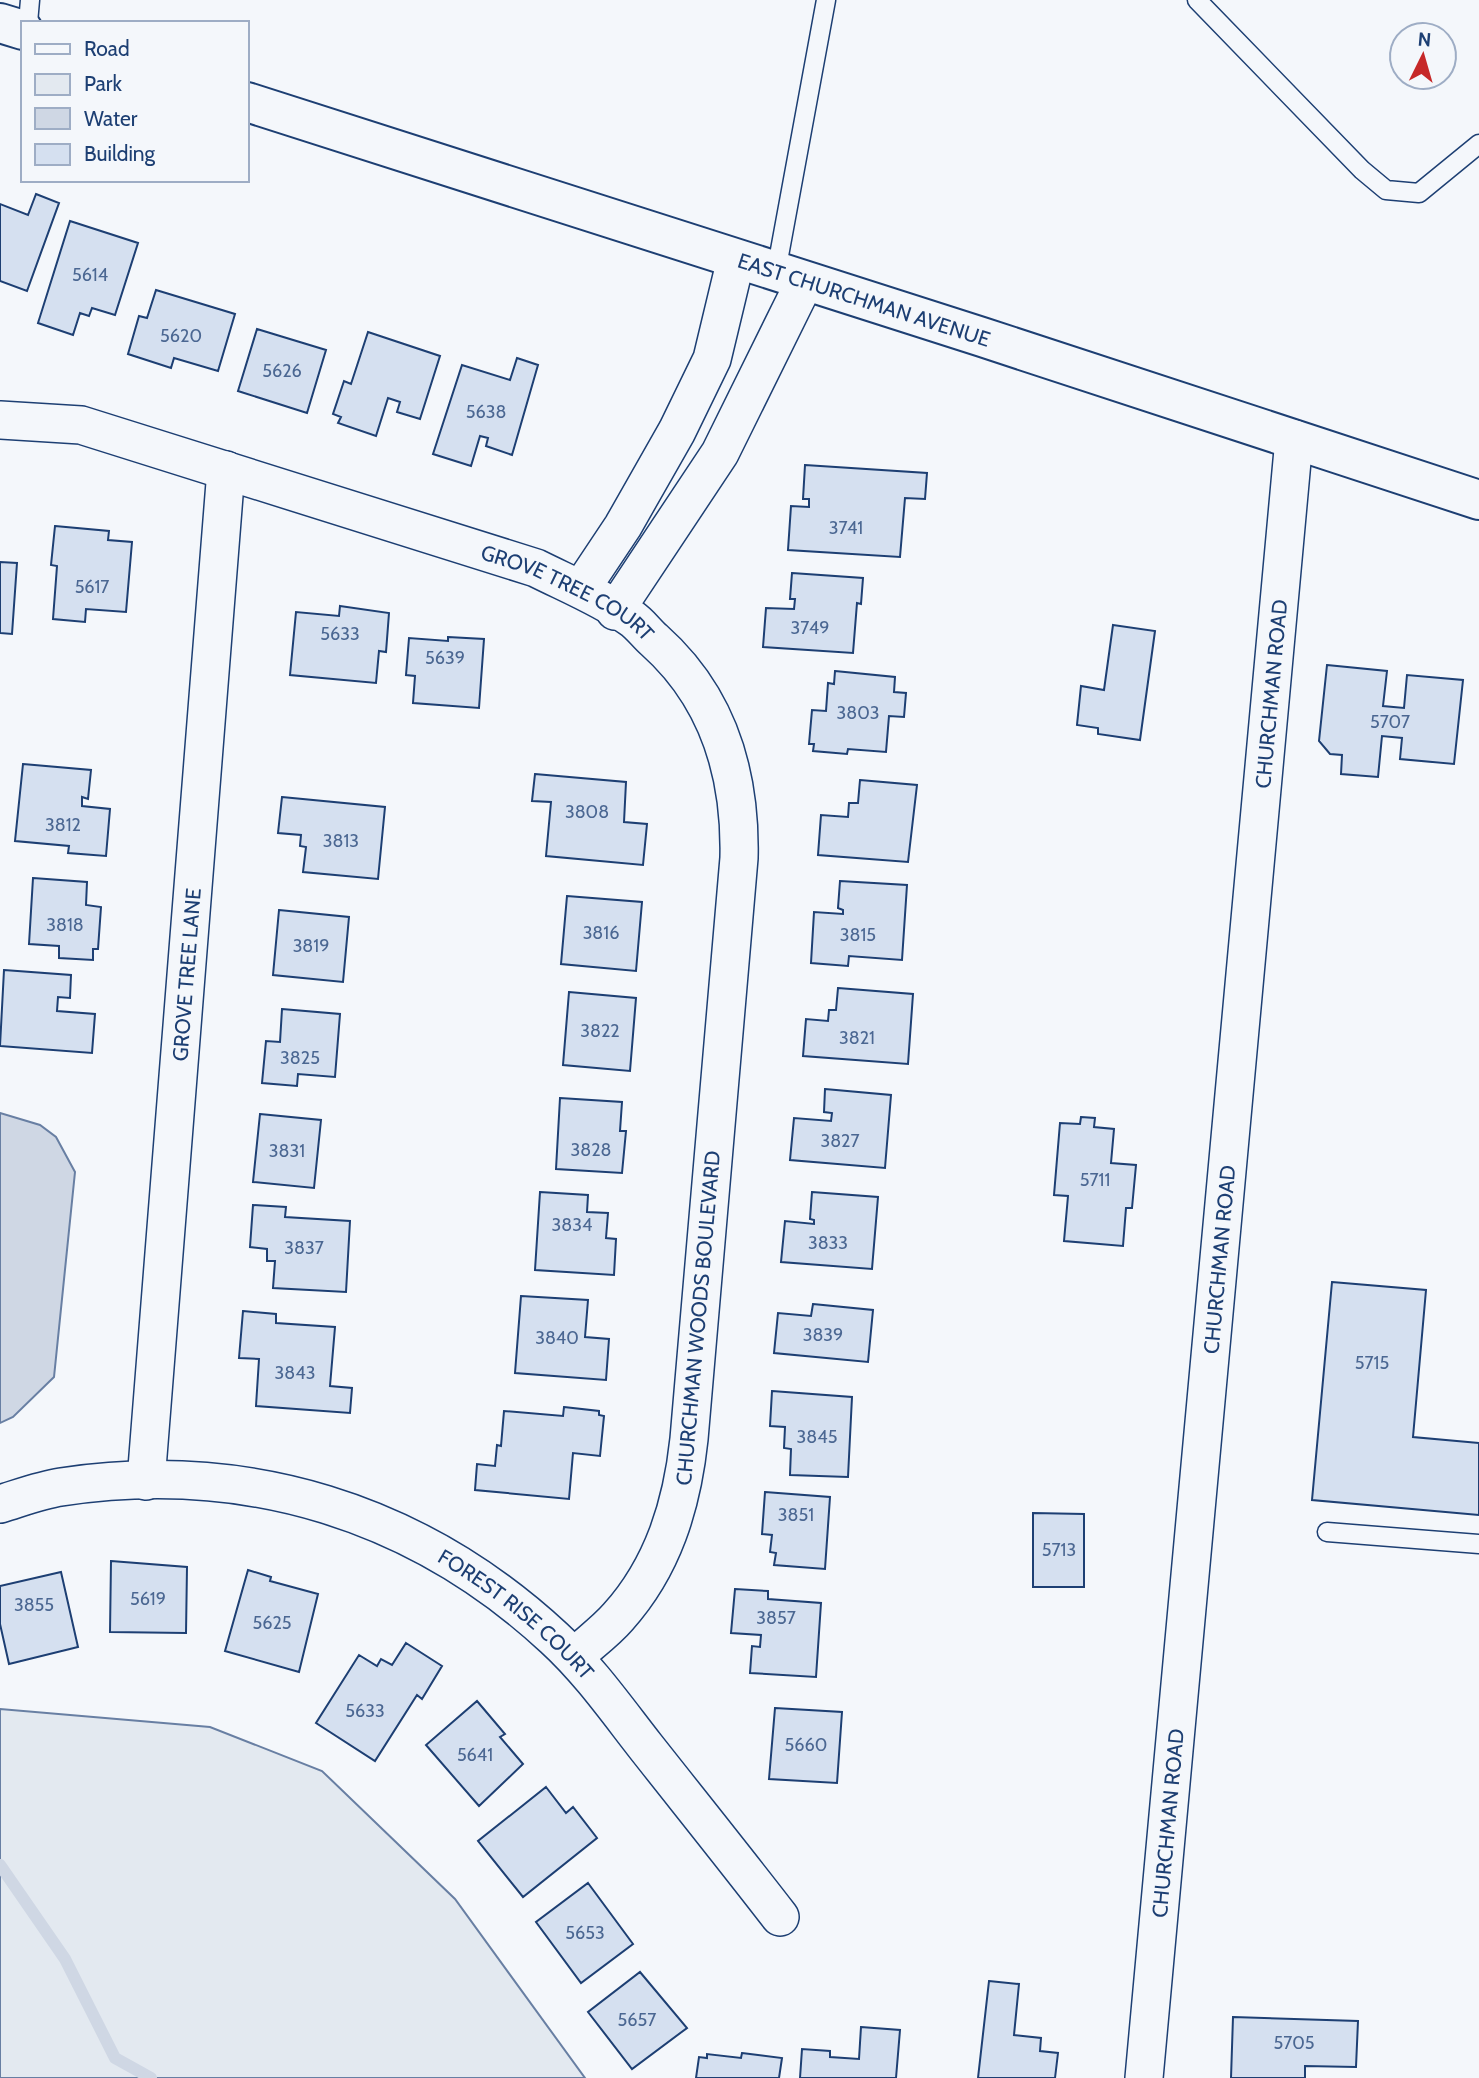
<svg xmlns="http://www.w3.org/2000/svg" width="1479" height="2078" font-family="Cabin,sans-serif">
<style>
.green{fill:#e3e9f0;stroke:#687fa3;stroke-width:2}
.water{fill:#cfd7e4;stroke:#687fa3;stroke-width:2}
.lines{fill:none;stroke-linecap:round;stroke-linejoin:round}
.stream{stroke:#cfd7e4;stroke-width:12}
.building{fill:#d5e0f0;stroke:#1d3f73;stroke-width:2}
.service-casing{stroke:#1d3f73;stroke-width:21}
.minor-casing{stroke:#1d3f73;stroke-width:40}
.tertiary-casing{stroke:#1d3f73;stroke-width:42}
.service{stroke:#f4f7fb;stroke-width:18}
.minor{stroke:#f4f7fb;stroke-width:37}
.tertiary{stroke:#f4f7fb;stroke-width:38}
.labels{text-anchor:middle;dominant-baseline:central;stroke-width:5;stroke-linejoin:round;paint-order:stroke}
.number-label{font-size:18px;fill:#4b6792}
.street-label{font-size:21px;fill:#1d3f73;stroke:#f4f7fb}
</style>
<rect width="100%" height="100%" fill="#f4f7fb"/>
<path class="green" d="M 0,1709 L 210,1727 L 322,1771 L 455,1899 L 585,2078 L 0,2078 Z"/>
<path class="water" d="M 0,1113 L 40,1125 L 56,1137 L 75,1172 L 54,1377 L 13,1417 L 0,1423 Z"/>
<g class="lines">
<path class="stream" d="M 0,1865 L 65,1959 L 115,2058 L 151,2078"/>
</g>
<path class="building" d="M 36,194 L 59,203 L 27,291 L 0,281 L 0,204 L 28,215 Z
M 70,221 L 138,243 L 115,315 L 92,308 L 89,316 L 80,313 L 73,335 L 38,323 Z
M 156,290 L 235,314 L 218,371 L 174,358 L 171,368 L 128,354 L 139,316 L 147,318 Z
M 257,329 L 326,350 L 307,413 L 238,391 Z
M 368,332 L 440,356 L 420,419 L 397,412 L 400,402 L 388,398 L 376,436 L 338,423 L 341,417 L 333,414 L 344,381 L 351,384 Z
M 517,358 L 538,365 L 512,455 L 486,446 L 488,438 L 480,436 L 471,466 L 433,454 L 462,365 L 510,380 Z
M 805,465 L 927,473 L 925,499 L 905,498 L 900,557 L 788,550 L 791,506 L 809,507 L 809,499 L 803,499 Z
M 55,526 L 109,531 L 108,540 L 132,542 L 126,612 L 86,609 L 85,622 L 53,619 L 57,566 L 51,565 Z
M 0,562 L 17,563 L 12,634 L 0,633 Z
M 792,573 L 863,578 L 861,604 L 857,603 L 853,653 L 763,647 L 766,608 L 794,609 L 795,599 L 790,599 Z
M 340,606 L 389,613 L 386,652 L 379,651 L 376,683 L 290,675 L 296,612 L 339,616 Z
M 1113,625 L 1155,631 L 1140,740 L 1098,734 L 1098,728 L 1077,725 L 1081,686 L 1104,690 Z
M 448,637 L 484,639 L 479,708 L 413,703 L 415,676 L 406,675 L 409,638 L 448,641 Z
M 1327,665 L 1387,671 L 1383,706 L 1404,708 L 1407,675 L 1463,680 L 1454,764 L 1400,759 L 1402,738 L 1382,736 L 1378,777 L 1341,774 L 1342,755 L 1330,754 L 1319,741 Z
M 835,671 L 895,677 L 894,692 L 906,693 L 904,717 L 889,716 L 886,752 L 848,749 L 847,754 L 813,751 L 814,744 L 809,744 L 812,710 L 826,711 L 828,683 L 834,684 Z
M 23,764 L 91,770 L 88,799 L 82,797 L 82,806 L 110,809 L 106,856 L 68,853 L 69,846 L 15,841 Z
M 535,774 L 626,782 L 624,822 L 647,824 L 643,865 L 546,856 L 551,802 L 532,801 Z
M 860,780 L 917,785 L 908,862 L 818,855 L 821,815 L 848,817 L 849,803 L 858,803 Z
M 282,797 L 385,807 L 378,879 L 303,872 L 306,847 L 300,846 L 301,835 L 278,833 Z
M 33,878 L 87,882 L 86,905 L 101,907 L 98,949 L 93,949 L 93,960 L 59,958 L 59,946 L 29,944 Z
M 840,881 L 907,885 L 902,960 L 849,956 L 848,966 L 811,963 L 814,912 L 843,914 L 843,910 L 838,908 Z
M 567,896 L 642,902 L 636,971 L 561,964 Z
M 279,910 L 349,917 L 343,982 L 273,975 Z
M 4,970 L 71,975 L 70,998 L 58,997 L 57,1011 L 95,1014 L 92,1053 L 0,1046 Z
M 838,988 L 913,994 L 908,1064 L 803,1056 L 806,1019 L 828,1021 L 829,1010 L 836,1010 Z
M 569,992 L 636,998 L 630,1071 L 563,1065 Z
M 282,1009 L 340,1014 L 335,1077 L 298,1074 L 297,1086 L 262,1083 L 266,1041 L 280,1042 Z
M 825,1089 L 891,1095 L 885,1168 L 790,1160 L 794,1118 L 831,1121 L 832,1113 L 824,1112 Z
M 560,1098 L 622,1102 L 620,1131 L 626,1131 L 622,1173 L 556,1169 Z
M 260,1114 L 321,1120 L 314,1188 L 253,1182 Z
M 1081,1117 L 1095,1118 L 1094,1127 L 1114,1129 L 1111,1163 L 1136,1165 L 1132,1208 L 1126,1208 L 1123,1246 L 1064,1241 L 1068,1196 L 1054,1195 L 1060,1123 L 1080,1124 Z
M 540,1192 L 588,1195 L 587,1212 L 608,1213 L 606,1238 L 616,1239 L 614,1275 L 535,1270 Z
M 812,1192 L 878,1197 L 872,1269 L 781,1262 L 785,1221 L 814,1224 L 814,1220 L 810,1219 Z
M 253,1205 L 286,1207 L 285,1217 L 350,1221 L 346,1292 L 273,1288 L 275,1261 L 267,1261 L 267,1249 L 250,1247 Z
M 1332,1282 L 1426,1290 L 1413,1437 L 1479,1443 L 1479,1515 L 1312,1500 Z
M 521,1296 L 588,1300 L 585,1337 L 609,1339 L 606,1380 L 515,1373 Z
M 813,1304 L 873,1310 L 868,1362 L 774,1353 L 778,1313 L 811,1316 Z
M 243,1311 L 276,1314 L 276,1323 L 335,1327 L 330,1386 L 352,1388 L 350,1413 L 256,1406 L 259,1359 L 239,1358 Z
M 772,1391 L 852,1397 L 848,1477 L 790,1475 L 791,1449 L 784,1448 L 785,1427 L 770,1426 Z
M 564,1407 L 599,1411 L 599,1415 L 604,1416 L 600,1456 L 573,1453 L 569,1499 L 475,1490 L 477,1464 L 495,1466 L 497,1445 L 501,1446 L 504,1411 L 563,1416 Z
M 765,1492 L 830,1497 L 825,1569 L 774,1565 L 776,1553 L 770,1552 L 772,1535 L 762,1534 Z
M 1033,1513 L 1084,1514 L 1084,1587 L 1033,1587 Z
M 111,1561 L 187,1567 L 186,1633 L 110,1632 Z
M 248,1570 L 271,1577 L 270,1581 L 318,1594 L 299,1672 L 225,1651 Z
M 61,1572 L 78,1647 L 9,1664 L 0,1624 L 0,1586 Z
M 735,1589 L 768,1591 L 768,1599 L 821,1603 L 816,1677 L 750,1673 L 752,1646 L 760,1647 L 761,1635 L 731,1633 Z
M 406,1643 L 442,1666 L 422,1699 L 417,1695 L 375,1761 L 316,1723 L 359,1655 L 377,1666 L 381,1659 L 392,1665 Z
M 477,1701 L 505,1734 L 500,1737 L 523,1764 L 479,1806 L 426,1745 Z
M 775,1708 L 842,1712 L 837,1783 L 769,1779 Z
M 546,1787 L 566,1813 L 573,1807 L 597,1838 L 523,1897 L 478,1841 Z
M 588,1883 L 633,1944 L 581,1983 L 536,1922 Z
M 640,1972 L 687,2028 L 632,2069 L 588,2012 Z
M 989,1981 L 1019,1984 L 1014,2035 L 1041,2038 L 1040,2051 L 1058,2053 L 1055,2078 L 978,2078 Z
M 1233,2017 L 1358,2021 L 1356,2067 L 1305,2066 L 1305,2078 L 1231,2078 Z
M 861,2027 L 900,2030 L 896,2078 L 800,2078 L 802,2049 L 830,2051 L 830,2057 L 859,2059 Z
M 742,2053 L 782,2058 L 779,2078 L 696,2078 L 699,2057 L 707,2058 L 707,2054 L 741,2058 Z"/>
<g class="lines">
<defs>
<path id="service" d="M 1197,0 L 1362,170 L 1386,190 L 1419,193 L 1479,144
M 28,23 L 30,0
M 776,272 L 826,0
M 1327,1532 L 1479,1544"/>
<g id="minor">
<path id="s1" d="M 0,420 L 81,425 L 536,568 C 568,584 602,598 631,618 C 640,624 646,633 654,640 C 718,697 741,774 739,858 L 689,1439 C 682,1505 663,1567 618,1617 C 605,1632 588,1644 574,1657"/>
<path d="M 581,589 L 623,526 L 677,431 L 712,359 L 736,259"/>
<path d="M 615,611 L 720,453 L 805,281"/>
<path id="s2" d="M 146,1481 L 226,470"/>
<path id="s3" d="M 0,1504 C 20,1498 41,1490 61,1487 C 246,1459 417,1511 554,1638 C 589,1670 617,1710 646,1747 C 691,1804 736,1860 780,1917"/>
<path id="s4" d="M 1144,2078 L 1294,439"/>
</g>
<g id="tertiary">
<path d="M 0,23 L 23,30"/>
<path id="s5" d="M 247,102 L 982,337 L 1479,500"/>
</g>
</defs>
<use href="#service" class="service-casing"/>
<use href="#minor" class="minor-casing"/>
<use href="#tertiary" class="tertiary-casing"/>
<use href="#service" class="service"/>
<use href="#minor" class="minor"/>
<use href="#tertiary" class="tertiary"/>
</g>
<g class="labels">
<g class="number-label">
<text x="90" y="275">5614</text>
<text x="181" y="336">5620</text>
<text x="282" y="371">5626</text>
<text x="486" y="412">5638</text>
<text x="846" y="528">3741</text>
<text x="92" y="587">5617</text>
<text x="810" y="628">3749</text>
<text x="340" y="634">5633</text>
<text x="445" y="658">5639</text>
<text x="858" y="713">3803</text>
<text x="1390" y="722">5707</text>
<text x="587" y="812">3808</text>
<text x="63" y="825">3812</text>
<text x="341" y="841">3813</text>
<text x="65" y="925">3818</text>
<text x="601" y="933">3816</text>
<text x="858" y="935">3815</text>
<text x="311" y="946">3819</text>
<text x="600" y="1031">3822</text>
<text x="857" y="1038">3821</text>
<text x="300" y="1058">3825</text>
<text x="840" y="1141">3827</text>
<text x="591" y="1150">3828</text>
<text x="287" y="1151">3831</text>
<text x="1095" y="1180">5711</text>
<text x="572" y="1225">3834</text>
<text x="828" y="1243">3833</text>
<text x="304" y="1248">3837</text>
<text x="823" y="1335">3839</text>
<text x="557" y="1338">3840</text>
<text x="1372" y="1363">5715</text>
<text x="295" y="1373">3843</text>
<text x="817" y="1437">3845</text>
<text x="796" y="1515">3851</text>
<text x="1059" y="1550">5713</text>
<text x="148" y="1599">5619</text>
<text x="34" y="1605">3855</text>
<text x="776" y="1618">3857</text>
<text x="272" y="1623">5625</text>
<text x="365" y="1711">5633</text>
<text x="806" y="1745">5660</text>
<text x="475" y="1755">5641</text>
<text x="585" y="1933">5653</text>
<text x="637" y="2020">5657</text>
<text x="1294" y="2043">5705</text>
</g>
<g class="street-label">
<text stroke="none"><textPath href="#s5" startOffset="648">EAST CHURCHMAN AVENUE</textPath></text>
<text stroke="none"><textPath href="#s1" startOffset="597">GROVE TREE COURT</textPath></text>
<text stroke="none"><textPath href="#s4" startOffset="1390">CHURCHMAN ROAD</textPath></text>
<text stroke="none"><textPath href="#s2" startOffset="508">GROVE TREE LANE</textPath></text>
<text stroke="none"><textPath href="#s4" startOffset="822">CHURCHMAN ROAD</textPath></text>
<text transform="translate(698 1318) rotate(-85)">CHURCHMAN WOODS BOULEVARD</text>
<text stroke="none"><textPath href="#s3" startOffset="553">FOREST RISE COURT</textPath></text>
<text stroke="none"><textPath href="#s4" startOffset="256">CHURCHMAN ROAD</textPath></text>
</g>
</g>
<rect x="21" y="21" width="228" height="161" fill="#f4f7fb" stroke="#9eadc5" stroke-width="2"/>
<rect x="35" y="44" width="35" height="10" fill="#f4f7fb" stroke="#9eadc5" stroke-width="2"/>
<text x="84" y="56" font-size="21" fill="#1d3f73">Road</text>
<rect x="35" y="74" width="35" height="21" fill="#e3e9f0" stroke="#9eadc5" stroke-width="2"/>
<text x="84" y="91" font-size="21" fill="#1d3f73">Park</text>
<rect x="35" y="108" width="35" height="21" fill="#cfd7e4" stroke="#9eadc5" stroke-width="2"/>
<text x="84" y="126" font-size="21" fill="#1d3f73">Water</text>
<rect x="35" y="144" width="35" height="21" fill="#d5e0f0" stroke="#9eadc5" stroke-width="2"/>
<text x="84" y="161" font-size="21" fill="#1d3f73">Building</text>
<g transform="translate(1423 56) rotate(5)"><circle r="33" fill="#f4f7fb" stroke="#9eadc5" stroke-width="2"/>
<path d="M0-5L12 26L0 18L-12 26Z" fill="#c62828"/>
<text y="-10" font-size="19" font-weight="bold" text-anchor="middle" fill="#1d3f73">N</text>
</g>
</svg>
